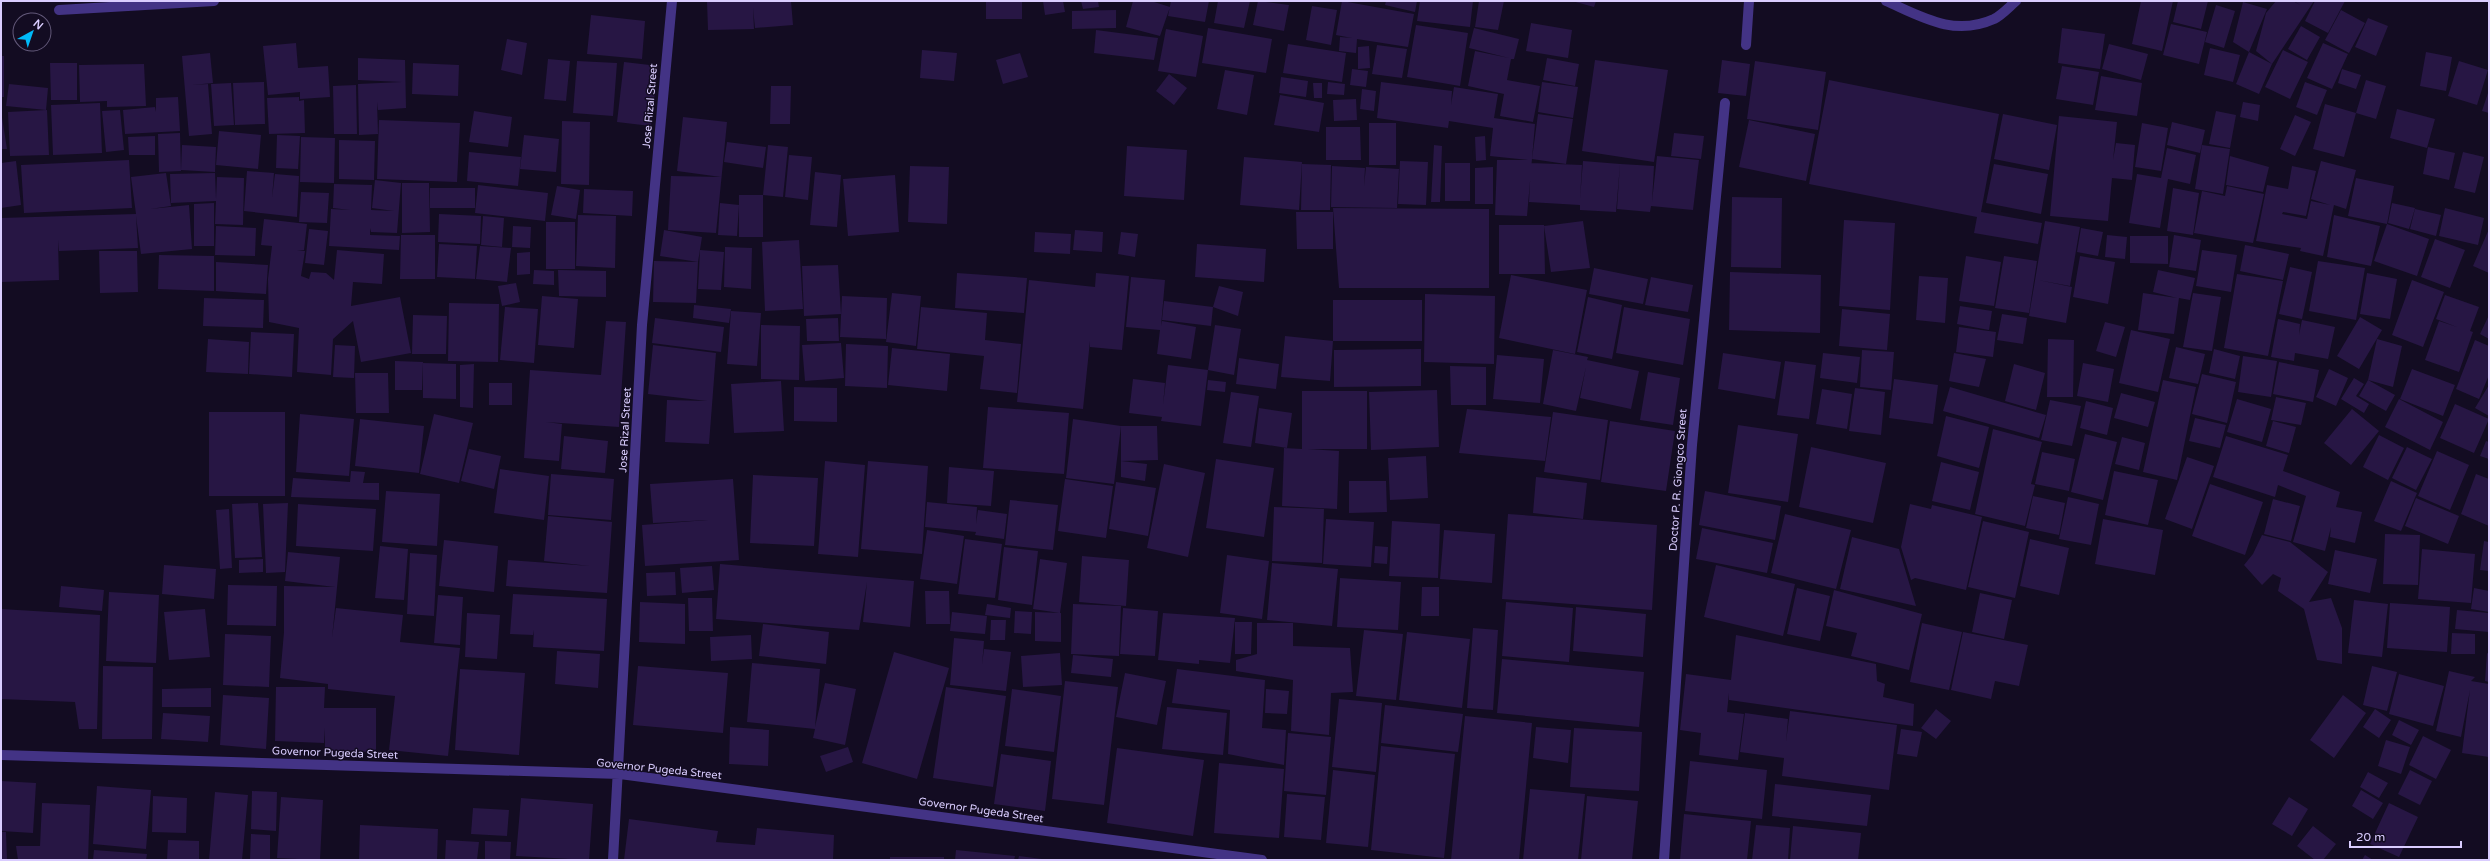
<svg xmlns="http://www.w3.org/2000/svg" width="2490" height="861" font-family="'Varela Round',sans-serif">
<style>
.building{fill:#271644}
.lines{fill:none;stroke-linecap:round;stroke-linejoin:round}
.minor{stroke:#433385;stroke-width:10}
.labels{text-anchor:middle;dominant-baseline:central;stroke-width:3;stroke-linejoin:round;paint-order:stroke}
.street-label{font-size:11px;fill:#dacdff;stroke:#130c22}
</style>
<rect width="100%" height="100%" fill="#130c22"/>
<path class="building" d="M 707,1 L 791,1 L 793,25 L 755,28 L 753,8 L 754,29 L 708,30 Z
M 986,1 L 1022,1 L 1022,19 L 986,19 Z
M 1043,1 L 1063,1 L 1065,12 L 1045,15 Z
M 1081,1 L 1098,1 L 1099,7 L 1083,9 Z
M 1133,1 L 1151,1 L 1170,7 L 1160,36 L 1126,27 Z
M 1171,1 L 1209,1 L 1205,22 L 1168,16 Z
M 1218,1 L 1250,1 L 1244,28 L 1214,23 Z
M 1258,1 L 1289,5 L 1284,31 L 1253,25 Z
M 1342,1 L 1414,14 L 1408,47 L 1357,39 L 1356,53 L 1339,51 L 1340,37 L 1352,38 L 1336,35 Z
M 1386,1 L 1417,1 L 1415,12 L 1385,5 Z
M 1420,1 L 1473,1 L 1470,27 L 1417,21 Z
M 1479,1 L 1504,1 L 1498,30 L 1475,27 Z
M 1572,1 L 1596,1 L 1594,7 Z
M 2141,1 L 2173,1 L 2162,51 L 2132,44 Z
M 2178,1 L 2208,1 L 2201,29 L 2173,22 Z
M 2276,1 L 2293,1 L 2300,5 L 2294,1 L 2314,1 L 2272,64 L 2256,51 L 2266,13 Z
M 2315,1 L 2345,1 L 2328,33 L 2305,21 Z
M 2243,2 L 2267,9 L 2249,52 L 2233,42 Z
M 2216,5 L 2235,11 L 2224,48 L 2205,42 Z
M 1312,6 L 1337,10 L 1331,45 L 1306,40 Z
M 1116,10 L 1116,28 L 1072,29 L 1072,11 Z
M 2341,10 L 2365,23 L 2349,53 L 2325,40 Z
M 591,15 L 645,21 L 642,59 L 587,54 Z
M 2368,18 L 2388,26 L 2376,56 L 2355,47 Z
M 1531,23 L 1572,30 L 1568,58 L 1526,51 Z
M 2171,24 L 2207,32 L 2199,64 L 2163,55 Z
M 1416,25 L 1468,33 L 1460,86 L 1407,77 Z
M 2301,26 L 2320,37 L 2307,60 L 2288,49 Z
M 1208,28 L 1272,39 L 1266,73 L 1202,63 Z
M 1474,28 L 1519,39 L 1514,59 L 1511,59 L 1507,80 L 1540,86 L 1533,122 L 1500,116 L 1504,94 L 1468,86 L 1475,51 L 1509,58 L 1469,48 Z
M 2062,28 L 2105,34 L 2100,69 L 2058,63 Z
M 1166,29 L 1203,36 L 1196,77 L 1158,71 Z
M 1096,30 L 1158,38 L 1154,60 L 1094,53 Z
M 507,39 L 527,43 L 522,75 L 501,70 Z
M 296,43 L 298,68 L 328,66 L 330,97 L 300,99 L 300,92 L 268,95 L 263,46 Z
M 2323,43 L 2348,54 L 2332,89 L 2307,78 Z
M 1288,44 L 1346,53 L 1342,82 L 1283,73 Z
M 2109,44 L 2148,54 L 2141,80 L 2102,69 Z
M 1377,45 L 1407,49 L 1402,78 L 1372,74 Z
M 1369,46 L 1370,68 L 1358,69 L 1358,47 Z
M 2210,48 L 2240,55 L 2233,82 L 2204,75 Z
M 922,50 L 957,53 L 954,81 L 920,78 Z
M 2283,50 L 2308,62 L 2290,99 L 2265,87 Z
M 2249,52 L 2272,64 L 2259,94 L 2236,84 Z
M 2426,52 L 2452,57 L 2446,91 L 2420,86 Z
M 210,53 L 213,83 L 192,85 L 208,84 L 212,134 L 189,136 L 182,56 Z
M 1020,53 L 1028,77 L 1003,84 L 996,60 Z
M 1,56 L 4,56 L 4,97 L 1,97 Z
M 358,58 L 405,60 L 406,108 L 378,110 L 377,102 L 378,134 L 359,135 L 358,84 L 402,82 L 358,80 Z
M 1547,58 L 1579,64 L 1575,86 L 1543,80 Z
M 548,59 L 570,61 L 566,101 L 544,99 Z
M 1595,60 L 1668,70 L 1654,162 L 1582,151 Z
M 1722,60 L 1750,64 L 1746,96 L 1718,93 Z
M 577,61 L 617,63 L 613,116 L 573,113 Z
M 1755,61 L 1826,72 L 1818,130 L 1747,119 Z
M 2459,61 L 2488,70 L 2477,105 L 2448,96 Z
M 624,62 L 658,66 L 651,126 L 617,122 Z
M 50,63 L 77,63 L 77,100 L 51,100 Z
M 413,63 L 459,65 L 458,96 L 412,94 Z
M 144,64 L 146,106 L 107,107 L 107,94 L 107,101 L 80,102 L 79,65 Z
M 2062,66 L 2099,72 L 2093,105 L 2056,99 Z
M 1352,69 L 1368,71 L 1366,87 L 1350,85 Z
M 2342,69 L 2361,75 L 2356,89 L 2338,83 Z
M 1225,70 L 1254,75 L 1247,115 L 1217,109 Z
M 1169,74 L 1187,88 L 1174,105 L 1156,91 Z
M 2101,76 L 2142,83 L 2137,116 L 2095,110 Z
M 1281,77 L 1308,81 L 1306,97 L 1279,93 Z
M 1829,80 L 1999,114 L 1981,212 L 2042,223 L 2038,244 L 1974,233 L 1977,217 L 1809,184 Z
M 2366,80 L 2386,86 L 2376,119 L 2356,113 L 2344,157 L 2313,149 L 2325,104 L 2356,113 Z
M 264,82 L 265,124 L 235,125 L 233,83 Z
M 1328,82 L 1345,84 L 1344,95 L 1327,94 Z
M 1381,82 L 1452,91 L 1451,105 L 1454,87 L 1498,94 L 1494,118 L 1535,124 L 1527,216 L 1495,215 L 1497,160 L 1528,160 L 1490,156 L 1493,128 L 1449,121 L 1448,128 L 1377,118 Z
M 1542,82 L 1578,87 L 1573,118 L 1538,112 Z
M 2305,82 L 2327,90 L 2317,115 L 2296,107 Z
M 231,83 L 234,125 L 214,126 L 211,84 Z
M 1313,83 L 1322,83 L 1322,98 L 1314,98 Z
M 9,84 L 48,88 L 46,110 L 6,106 Z
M 356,85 L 357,134 L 334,134 L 333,86 Z
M 771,86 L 791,86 L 790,124 L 770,124 Z
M 1362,89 L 1376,91 L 1374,111 L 1360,109 Z
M 2489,90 L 2489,113 L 2482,111 Z
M 1280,95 L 1324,103 L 1319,132 L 1274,125 Z
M 178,97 L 180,131 L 125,134 L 123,110 L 155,107 L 156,112 L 156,98 Z
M 299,97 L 299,101 L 304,100 L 305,133 L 269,134 L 267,98 Z
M 1356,99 L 1357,120 L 1334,121 L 1333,100 Z
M 2243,102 L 2260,105 L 2258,121 L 2240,117 Z
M 100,103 L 102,153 L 53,155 L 51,105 Z
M 2397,109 L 2435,119 L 2427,148 L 2390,138 Z
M 47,110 L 49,155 L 10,156 L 8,112 Z
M 120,110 L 124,150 L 106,152 L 102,111 Z
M 1,111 L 7,149 L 1,149 Z
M 474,111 L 512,117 L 508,147 L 469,142 Z
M 2216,111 L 2236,115 L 2230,148 L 2209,144 Z
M 1538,114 L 1573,119 L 1566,164 L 1532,159 Z
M 2003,114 L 2057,125 L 2049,170 L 1994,159 Z
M 2295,115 L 2311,122 L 2295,156 L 2280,149 Z
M 2059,116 L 2117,122 L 2113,160 L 2116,143 L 2135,145 L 2132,180 L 2112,178 L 2108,221 L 2050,216 Z
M 683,117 L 727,122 L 716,233 L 668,230 L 671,176 L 721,177 L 677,171 Z
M 379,120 L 460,123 L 457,182 L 377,179 Z
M 1749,120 L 1815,134 L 1806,181 L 1739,167 Z
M 562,121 L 590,122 L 589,185 L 561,184 Z
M 2172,122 L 2205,130 L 2200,153 L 2167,145 Z
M 1369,123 L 1396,123 L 1396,165 L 1369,165 Z
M 2142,123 L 2168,128 L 2161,171 L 2135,167 Z
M 1326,127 L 1360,127 L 1361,160 L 1326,160 Z
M 219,131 L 261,135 L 258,169 L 216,165 Z
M 180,133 L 181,171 L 159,172 L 158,134 Z
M 1674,133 L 1704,136 L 1701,159 L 1671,156 Z
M 277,135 L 300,136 L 298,169 L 276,168 Z
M 524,135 L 559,139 L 556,172 L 520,169 Z
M 155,136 L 155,155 L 129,155 L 128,137 Z
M 1485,136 L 1486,160 L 1476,161 L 1475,137 Z
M 301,137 L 335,138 L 334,183 L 300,182 Z
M 339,140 L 375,141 L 374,180 L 339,179 Z
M 727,142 L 766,147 L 763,168 L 724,162 Z
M 182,145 L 216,147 L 215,172 L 181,170 Z
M 768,145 L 788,147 L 783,197 L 763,195 L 763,237 L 739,237 L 739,195 L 763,195 Z
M 1434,145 L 1442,146 L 1440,202 L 1431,202 Z
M 2202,145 L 2230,149 L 2223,194 L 2195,189 Z
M 1127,146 L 1187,150 L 1184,200 L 1124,196 Z
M 2428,147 L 2455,153 L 2449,180 L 2423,174 Z
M 2167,148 L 2196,155 L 2190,184 L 2168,179 L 2160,228 L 2129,223 L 2137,174 L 2161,178 Z
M 469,152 L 521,157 L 518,186 L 467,181 Z
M 2463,152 L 2484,157 L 2475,193 L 2454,188 Z
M 789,155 L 812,157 L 808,200 L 785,197 Z
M 1657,156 L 1699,160 L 1693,210 L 1651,206 L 1650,212 L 1617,209 L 1620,164 L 1654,166 L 1652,202 Z
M 2230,156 L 2269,167 L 2263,192 L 2226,185 Z
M 1244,157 L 1302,162 L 1299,210 L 1240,205 Z
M 129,160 L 132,208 L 24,213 L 21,165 Z
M 16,161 L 21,205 L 1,208 L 1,163 Z
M 1400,161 L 1428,162 L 1426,205 L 1398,204 Z
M 1583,161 L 1620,164 L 1616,212 L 1580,210 L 1580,205 L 1529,202 L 1531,163 L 1582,165 L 1580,199 Z
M 2321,161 L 2356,170 L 2346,209 L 2334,205 L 2323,256 L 2300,251 L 2301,248 L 2256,241 L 2267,185 L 2288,189 L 2292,166 L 2316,171 L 2306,216 L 2283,212 L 2282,214 L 2307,219 L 2311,201 L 2330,205 L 2311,199 Z
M 1445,163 L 1470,163 L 1470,201 L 1445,201 Z
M 1302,164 L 1331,165 L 1330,210 L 1301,210 Z
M 1994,164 L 2048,174 L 2041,214 L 1986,203 Z
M 910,166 L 949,167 L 947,224 L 908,222 Z
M 1332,166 L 1365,168 L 1364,186 L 1366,167 L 1399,169 L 1397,208 L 1331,207 Z
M 1493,167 L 1493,204 L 1475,204 L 1475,168 Z
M 247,171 L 274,173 L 272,198 L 275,174 L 299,176 L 297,217 L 244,211 Z
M 815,172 L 841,175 L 837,227 L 810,225 Z
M 166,173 L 171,206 L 150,209 L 189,205 L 192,249 L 141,254 L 136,216 L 138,248 L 59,251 L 58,240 L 59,280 L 2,282 L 1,218 L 136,214 L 131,177 Z
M 215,173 L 216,199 L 217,177 L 244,178 L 243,225 L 215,224 L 216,201 L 171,203 L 170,174 Z
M 895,175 L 899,232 L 848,236 L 843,179 Z
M 2356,178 L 2394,186 L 2387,224 L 2429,239 L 2417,276 L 2374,261 L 2387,224 L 2348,216 Z
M 375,180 L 401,183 L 397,233 L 371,232 L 370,228 L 370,235 L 400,236 L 399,250 L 329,246 L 331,209 L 350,210 L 333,208 L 334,184 L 372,185 L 371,210 L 394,211 L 372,208 Z
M 402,183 L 429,183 L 430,232 L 402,233 Z
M 478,185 L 548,193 L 545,221 L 475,213 Z
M 557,186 L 580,190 L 576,219 L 551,215 Z
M 2227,186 L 2264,194 L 2253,243 L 2217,237 L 2224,199 L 2217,237 L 2194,233 L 2202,191 L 2225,196 Z
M 430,188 L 475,188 L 475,208 L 430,208 Z
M 2173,188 L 2199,193 L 2193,235 L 2167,231 Z
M 584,189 L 633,191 L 632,216 L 583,213 Z
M 301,192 L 329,193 L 327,223 L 299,222 Z
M 1732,197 L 1782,198 L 1781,268 L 1731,267 Z
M 214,203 L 214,246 L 194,246 L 194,204 Z
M 720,203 L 739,205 L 737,236 L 718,235 Z
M 2392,203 L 2415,208 L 2409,229 L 2388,223 Z
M 1333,208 L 1489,209 L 1489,288 L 1339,288 Z
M 2445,208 L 2484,218 L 2478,245 L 2439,236 Z
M 2415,209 L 2441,215 L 2436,236 L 2410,229 Z
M 1296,212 L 1333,212 L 1333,249 L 1297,249 Z
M 439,214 L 481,216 L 480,244 L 438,242 Z
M 578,215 L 616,216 L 615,268 L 576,266 Z
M 2334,215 L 2380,226 L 2371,266 L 2327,257 Z
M 483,216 L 504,218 L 502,247 L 481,245 Z
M 264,219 L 307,224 L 304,250 L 297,250 L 305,251 L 301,276 L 309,279 L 311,272 L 326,273 L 334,280 L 337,250 L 384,254 L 382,284 L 353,282 L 351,306 L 400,297 L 411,353 L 361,362 L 353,321 L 333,339 L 331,375 L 297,372 L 299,328 L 269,322 L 268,279 L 272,246 L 261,245 Z
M 1844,220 L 1895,223 L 1890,310 L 1839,306 Z
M 1583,221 L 1590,268 L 1551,272 L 1544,226 Z
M 2045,221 L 2080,227 L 2070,286 L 2038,280 L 2072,287 L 2066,323 L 2029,316 Z
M 546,222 L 575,222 L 575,269 L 546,269 Z
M 1499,225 L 1544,225 L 1545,274 L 1499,274 Z
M 216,226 L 256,228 L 255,256 L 215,255 Z
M 513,226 L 531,227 L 530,248 L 512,247 Z
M 2081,228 L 2103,232 L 2098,256 L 2077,252 Z
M 309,229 L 328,231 L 324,265 L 305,263 Z
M 2489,229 L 2489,273 L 2473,266 Z
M 664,230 L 702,237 L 698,262 L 660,256 Z
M 1075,230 L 1103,232 L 1102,252 L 1073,250 Z
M 1035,232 L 1071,234 L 1070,254 L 1034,252 Z
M 1121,232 L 1138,234 L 1135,257 L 1118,254 Z
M 401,235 L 435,235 L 435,279 L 400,279 Z
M 2107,235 L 2127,237 L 2125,259 L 2105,257 Z
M 2174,235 L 2201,240 L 2196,271 L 2169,267 Z
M 2130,236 L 2168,236 L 2168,264 L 2130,263 Z
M 2435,239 L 2465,250 L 2450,288 L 2421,277 Z
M 799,240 L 803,309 L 765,311 L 762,242 Z
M 439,244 L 477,246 L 475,279 L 437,277 Z
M 1197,244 L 1266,249 L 1264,282 L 1195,277 Z
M 2245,245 L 2289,254 L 2283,280 L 2240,271 Z
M 480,246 L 511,248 L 507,282 L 476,279 Z
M 725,247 L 752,248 L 751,289 L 724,287 Z
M 700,250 L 724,252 L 721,290 L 698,289 Z
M 2202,250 L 2237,255 L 2231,292 L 2196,286 Z
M 99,251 L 137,251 L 138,292 L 100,293 Z
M 530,252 L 530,274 L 517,275 L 517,253 Z
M 159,255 L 214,256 L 214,291 L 158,289 Z
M 1966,256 L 2001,262 L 1994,306 L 1959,301 Z
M 2004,256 L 2037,261 L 2029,313 L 1995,308 Z
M 2080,256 L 2115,262 L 2108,304 L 2073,297 Z
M 654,261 L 698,262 L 696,303 L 653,302 Z
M 2318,261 L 2365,268 L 2356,320 L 2309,311 Z
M 216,262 L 268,265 L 266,294 L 216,291 Z
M 838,265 L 841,314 L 804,316 L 802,266 Z
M 2290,267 L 2312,272 L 2302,319 L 2279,314 Z
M 1594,268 L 1648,279 L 1643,304 L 1589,294 Z
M 534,270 L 554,271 L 554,285 L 533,284 Z
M 558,270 L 606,271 L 606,297 L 559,296 Z
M 2158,270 L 2195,278 L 2190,300 L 2179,298 L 2174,334 L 2138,330 L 2143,293 L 2177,298 L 2153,292 Z
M 1730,272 L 1821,275 L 1820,333 L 1729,330 Z
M 957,273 L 1027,278 L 1024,313 L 955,308 Z
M 1096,273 L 1129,276 L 1122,350 L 1090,347 L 1090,341 L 1083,409 L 1017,402 L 1029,280 L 1095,287 Z
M 2367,273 L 2397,279 L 2390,319 L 2360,314 Z
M 2237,274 L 2283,281 L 2268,356 L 2224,348 Z
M 1511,275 L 1587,290 L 1575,354 L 1499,338 Z
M 1919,276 L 1948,278 L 1945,323 L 1916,320 Z
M 1131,277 L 1165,280 L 1161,326 L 1162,321 L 1196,327 L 1191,359 L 1157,354 L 1160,330 L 1126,327 Z
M 1651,277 L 1693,285 L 1688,312 L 1645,305 Z
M 2412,280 L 2444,292 L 2423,347 L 2392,335 Z
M 516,283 L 520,302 L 502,306 L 498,286 Z
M 1219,286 L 1243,292 L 1238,316 L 1213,307 Z
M 892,293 L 921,296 L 916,346 L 886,342 Z
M 2193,293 L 2221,297 L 2212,351 L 2183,347 Z
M 1425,294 L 1495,296 L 1494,364 L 1424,362 Z
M 2445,295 L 2479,307 L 2470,331 L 2473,332 L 2459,372 L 2425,360 L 2439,321 L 2457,327 L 2436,319 Z
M 542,296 L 578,299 L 574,348 L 538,345 Z
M 842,296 L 887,298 L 886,339 L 840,337 Z
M 1588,297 L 1622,305 L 1612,359 L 1577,352 Z
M 204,298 L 264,300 L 263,328 L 203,326 Z
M 1333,300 L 1422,300 L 1422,341 L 1333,341 Z
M 1164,301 L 1213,307 L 1211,326 L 1162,320 Z
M 449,303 L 499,304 L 498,362 L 448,361 Z
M 694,305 L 731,309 L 729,323 L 693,318 Z
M 1960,306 L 1992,311 L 1989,330 L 1957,324 Z
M 505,307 L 538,309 L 534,363 L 500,360 Z
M 921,307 L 987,313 L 985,340 L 1021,344 L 1017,393 L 980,389 L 984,356 L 917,349 Z
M 1624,307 L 1690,319 L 1683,365 L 1616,353 Z
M 1842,309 L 1890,314 L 1887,350 L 1839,346 Z
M 731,311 L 761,313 L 757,366 L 727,364 Z
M 2002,314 L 2027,318 L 2023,344 L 1997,340 Z
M 413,315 L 447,316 L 446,354 L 412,354 Z
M 2489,315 L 2489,339 L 2480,334 Z
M 2360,317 L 2382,330 L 2359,369 L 2337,356 Z
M 655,318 L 724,327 L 721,352 L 652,343 Z
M 838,318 L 839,341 L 807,341 L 806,319 Z
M 2278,319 L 2300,324 L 2299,335 L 2302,320 L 2335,327 L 2328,359 L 2295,353 L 2294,361 L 2271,357 Z
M 606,321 L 626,322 L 619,427 L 546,422 L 562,424 L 559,461 L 524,458 L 530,370 L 601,375 Z
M 2105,322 L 2125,327 L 2116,357 L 2096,351 Z
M 761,325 L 800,326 L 799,380 L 761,379 Z
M 1215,325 L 1241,329 L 1234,375 L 1208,370 Z
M 1959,327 L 1996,332 L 1993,357 L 1956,352 Z
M 2131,330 L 2170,339 L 2158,392 L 2119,383 Z
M 251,332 L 294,334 L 292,377 L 249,374 Z
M 1285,336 L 1333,341 L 1330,381 L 1281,377 Z
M 208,339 L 249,342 L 248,374 L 206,372 Z
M 2048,339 L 2074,340 L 2073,397 L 2047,397 Z
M 2377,339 L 2402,346 L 2393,387 L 2368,380 Z
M 2475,340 L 2489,346 L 2489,375 L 2479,399 L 2456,389 Z
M 841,343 L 844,378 L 805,381 L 802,345 Z
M 846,344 L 888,346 L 887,388 L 845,386 Z
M 335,345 L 355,346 L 354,378 L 333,377 Z
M 653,345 L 716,353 L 709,444 L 665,442 L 667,400 L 707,401 L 648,394 Z
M 2176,347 L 2205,354 L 2198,384 L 2169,378 Z
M 892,348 L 950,354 L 947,391 L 888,385 Z
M 1421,349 L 1421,386 L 1334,387 L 1334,350 Z
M 2214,349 L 2240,356 L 2235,379 L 2209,373 Z
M 1553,350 L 1588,357 L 1587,360 L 1639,371 L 1631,409 L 1580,398 L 1586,367 L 1576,411 L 1543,404 Z
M 1862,350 L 1894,352 L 1891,390 L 1860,387 Z
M 1723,353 L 1781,362 L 1775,399 L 1718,389 Z
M 1823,353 L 1860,357 L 1857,383 L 1820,378 Z
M 1954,353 L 1986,359 L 1979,387 L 1949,381 Z
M 1497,355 L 1544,359 L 1540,403 L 1493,399 Z
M 2243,356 L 2277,361 L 2271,397 L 2238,392 Z
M 1239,358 L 1279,364 L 1276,389 L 1236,384 Z
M 395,361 L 423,362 L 422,390 L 395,390 Z
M 1785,361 L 1816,365 L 1809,419 L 1777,415 Z
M 2279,362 L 2319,370 L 2313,402 L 2273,394 Z
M 423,363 L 456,364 L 456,399 L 423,398 Z
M 2083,363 L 2114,369 L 2108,402 L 2077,396 Z
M 474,364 L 473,408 L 460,407 L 460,365 Z
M 2014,364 L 2045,373 L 2036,410 L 2005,401 Z
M 1168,365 L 1208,370 L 1201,426 L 1161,421 L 1162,417 L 1129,413 L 1133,379 L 1165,383 L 1163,405 Z
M 1450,366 L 1486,367 L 1486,405 L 1451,405 Z
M 2329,369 L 2348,378 L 2336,406 L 2316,397 Z
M 2412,369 L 2455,385 L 2443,416 L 2400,399 Z
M 1648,372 L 1680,378 L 1673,425 L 1640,420 Z
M 355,373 L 388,373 L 389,413 L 356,413 Z
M 2202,374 L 2236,382 L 2227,423 L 2192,414 Z
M 2354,378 L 2364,384 L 2356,396 L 2369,404 L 2364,413 L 2341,399 Z
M 1894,379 L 1938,385 L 1933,424 L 1889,418 Z
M 1208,380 L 1226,382 L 1225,392 L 1207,390 Z
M 2163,380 L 2196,387 L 2177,480 L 2143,472 Z
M 2368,380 L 2395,395 L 2386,411 L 2359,396 Z
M 781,381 L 784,431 L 734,433 L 731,384 Z
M 489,383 L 512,383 L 512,405 L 489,405 Z
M 2489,385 L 2489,416 L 2475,408 Z
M 794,387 L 837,388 L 837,422 L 794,421 Z
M 1950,387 L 2046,415 L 2039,438 L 1943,411 Z
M 1855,388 L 1885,392 L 1881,435 L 1849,431 Z
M 1822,389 L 1852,394 L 1847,429 L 1816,424 Z
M 1437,390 L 1439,447 L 1371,450 L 1369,392 Z
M 1302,391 L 1367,391 L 1367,449 L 1308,449 L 1339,451 L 1337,509 L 1282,506 L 1284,448 L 1302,449 Z
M 1231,392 L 1259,396 L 1251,447 L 1223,443 Z
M 2121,393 L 2155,402 L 2148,427 L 2114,418 Z
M 2276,397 L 2306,403 L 2301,425 L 2271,420 Z
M 2237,399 L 2271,409 L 2262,442 L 2227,432 Z
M 2399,399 L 2443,422 L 2430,450 L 2385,427 Z
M 2050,400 L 2081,406 L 2072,446 L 2041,440 Z
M 2086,401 L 2113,408 L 2107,435 L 2080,428 Z
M 2455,404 L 2489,419 L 2474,453 L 2440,438 Z
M 988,407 L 1069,413 L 1064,474 L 983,468 Z
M 1259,408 L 1292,413 L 1287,448 L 1255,443 Z
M 1467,409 L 1551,417 L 1545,461 L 1459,453 Z
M 2352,409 L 2379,431 L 2351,465 L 2324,443 Z
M 209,412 L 285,412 L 285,496 L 209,496 Z
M 1553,412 L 1608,420 L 1600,480 L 1544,472 Z
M 300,414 L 354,419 L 349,476 L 296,472 Z
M 434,414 L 473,423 L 459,483 L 420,474 Z
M 1946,416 L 1989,427 L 1979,468 L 1937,456 Z
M 2195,418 L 2226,425 L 2220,448 L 2189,441 Z
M 360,419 L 424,426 L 419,473 L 355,466 Z
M 1073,419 L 1121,426 L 1114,484 L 1066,478 Z
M 1610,421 L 1675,431 L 1666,491 L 1601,482 Z
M 2273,421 L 2296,427 L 2289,453 L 2266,446 Z
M 1738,425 L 1798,434 L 1788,502 L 1728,493 Z
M 1121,426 L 1157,426 L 1158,460 L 1121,461 Z
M 1993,429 L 2042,442 L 2031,484 L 2035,485 L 2025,526 L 1975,514 Z
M 2085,434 L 2117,442 L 2103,500 L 2071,492 Z
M 2379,435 L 2404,448 L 2388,480 L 2363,467 Z
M 564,436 L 608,441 L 605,473 L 561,469 Z
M 2226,436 L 2288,455 L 2283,471 L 2340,492 L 2336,507 L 2362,512 L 2355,543 L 2330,537 L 2331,527 L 2325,551 L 2293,542 L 2306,496 L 2278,485 L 2275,497 L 2213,477 Z
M 2122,437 L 2145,443 L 2139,470 L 2115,464 Z
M 2486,441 L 2489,442 L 2489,459 L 2480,456 Z
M 1811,447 L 1886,463 L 1873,523 L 1799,507 Z
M 2407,447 L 2432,459 L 2416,490 L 2392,478 Z
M 469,449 L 501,456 L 494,489 L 461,481 Z
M 2437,451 L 2469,465 L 2450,510 L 2418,496 Z
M 2042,452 L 2075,459 L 2069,491 L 2035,484 Z
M 1426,456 L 1428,498 L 1390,500 L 1388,458 Z
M 2187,457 L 2214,466 L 2192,529 L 2165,519 Z
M 1216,459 L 1274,468 L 1264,537 L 1206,528 Z
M 825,461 L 865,465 L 858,557 L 818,554 Z
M 868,461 L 928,466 L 922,554 L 861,549 Z
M 1121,461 L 1147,464 L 1145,481 L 1121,477 Z
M 1941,462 L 1979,472 L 1970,510 L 1932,501 Z
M 1164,464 L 1205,473 L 1188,557 L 1147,548 Z
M 949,467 L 994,471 L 991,506 L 947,503 Z
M 500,469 L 549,476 L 544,520 L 494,513 Z
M 351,471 L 365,472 L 363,483 L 379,483 L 379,500 L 291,497 L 293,478 L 350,482 Z
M 2114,471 L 2158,480 L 2148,525 L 2105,515 Z
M 551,474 L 614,479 L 611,520 L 548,515 Z
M 2476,474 L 2489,479 L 2489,526 L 2461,514 Z
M 753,475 L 818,478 L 814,546 L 750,543 Z
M 1536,477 L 1587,483 L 1583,519 L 1533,513 Z
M 733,479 L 739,560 L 645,566 L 642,525 L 708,520 L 653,523 L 650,484 Z
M 1065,479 L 1113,486 L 1106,538 L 1058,531 Z
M 1349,481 L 1386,481 L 1387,512 L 1349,513 Z
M 2391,481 L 2417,493 L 2401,531 L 2374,521 Z
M 1116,482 L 1156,488 L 1148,536 L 1109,529 Z
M 2210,484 L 2263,502 L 2245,555 L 2192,536 Z
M 386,491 L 440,494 L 437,546 L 382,542 Z
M 1705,491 L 1781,506 L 1775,540 L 1699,525 Z
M 2033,496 L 2065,503 L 2059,535 L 2026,528 Z
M 2068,497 L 2099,504 L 2091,545 L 2059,539 Z
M 2416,498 L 2459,516 L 2448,544 L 2405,526 Z
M 2273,499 L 2300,506 L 2291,541 L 2264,534 Z
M 1010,500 L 1058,505 L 1053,550 L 1005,545 Z
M 927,502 L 977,507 L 976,524 L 978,510 L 1007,514 L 1004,539 L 975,535 L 976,532 L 925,527 Z
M 258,503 L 262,557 L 235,558 L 232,504 Z
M 288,503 L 285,572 L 266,573 L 263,504 Z
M 298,504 L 376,509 L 373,551 L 296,546 Z
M 1910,504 L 1931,509 L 1932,505 L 1982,517 L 1966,590 L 1915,578 L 1911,580 L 1901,547 Z
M 1274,507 L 1324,509 L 1322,563 L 1272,561 Z
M 229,509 L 232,568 L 220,569 L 216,510 Z
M 1508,514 L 1657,525 L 1652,610 L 1502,599 Z
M 1785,514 L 1851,530 L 1836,589 L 1771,573 Z
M 548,516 L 612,522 L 607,593 L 506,586 L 508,560 L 590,566 L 544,561 Z
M 1326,519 L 1374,522 L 1371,567 L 1323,564 Z
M 2103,519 L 2163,530 L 2155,575 L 2095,564 Z
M 1392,521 L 1440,524 L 1438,578 L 1389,576 Z
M 1983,521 L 2029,532 L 2015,598 L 1968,587 Z
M 1702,528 L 1773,543 L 1767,573 L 1696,559 Z
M 927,530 L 964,536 L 957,584 L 920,579 Z
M 1444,530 L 1495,534 L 1492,583 L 1440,579 Z
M 2385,534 L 2420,535 L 2418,585 L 2383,584 Z
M 2262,535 L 2290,542 L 2328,572 L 2309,602 L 2331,598 L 2342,628 L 2342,664 L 2317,660 L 2304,609 L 2278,591 L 2281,578 L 2273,574 L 2262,585 L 2244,565 L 2253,554 Z
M 1852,537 L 1899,549 L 1916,606 L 1840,589 Z
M 965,539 L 1002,544 L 995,598 L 958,594 Z
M 2030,539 L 2069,548 L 2059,595 L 2020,586 Z
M 444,540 L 498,546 L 494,592 L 439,586 Z
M 2484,541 L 2489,542 L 2489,571 L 2480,570 Z
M 380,546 L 408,549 L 404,600 L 375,598 Z
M 1375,546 L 1388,547 L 1387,564 L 1374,563 Z
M 1004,547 L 1038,551 L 1032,605 L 998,600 Z
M 2422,549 L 2475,554 L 2471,603 L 2418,599 Z
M 2335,550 L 2377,559 L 2370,593 L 2328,584 Z
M 288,552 L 340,557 L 332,638 L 336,608 L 403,615 L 400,642 L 460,648 L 448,756 L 389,750 L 395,696 L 328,689 L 328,684 L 280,678 L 284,632 L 284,586 L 335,587 L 285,581 Z
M 410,553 L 437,555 L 434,616 L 407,614 Z
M 1227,555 L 1269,561 L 1262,619 L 1220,613 Z
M 1082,556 L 1129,560 L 1126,606 L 1079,602 Z
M 263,559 L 263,572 L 239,573 L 239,560 Z
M 1040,559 L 1067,563 L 1060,613 L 1033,609 Z
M 1272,563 L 1338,569 L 1332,626 L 1267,620 Z
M 720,564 L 914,581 L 910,627 L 863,622 L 867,582 L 859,630 L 716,619 Z
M 164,565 L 216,569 L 214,599 L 162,594 Z
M 1716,565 L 1795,584 L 1783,636 L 1704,617 Z
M 712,566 L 714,590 L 682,593 L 680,568 Z
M 675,572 L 676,595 L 647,596 L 646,573 Z
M 1340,578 L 1401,582 L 1398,630 L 1337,627 Z
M 228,585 L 277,586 L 276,626 L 227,625 Z
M 61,586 L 104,590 L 102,611 L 59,607 Z
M 1422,587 L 1439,587 L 1439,616 L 1421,616 Z
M 1797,588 L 1830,596 L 1820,641 L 1787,634 Z
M 2474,588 L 2489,591 L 2489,612 L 2471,609 Z
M 1834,590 L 1922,614 L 1909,670 L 1851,656 L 1857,633 L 1826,626 Z
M 925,591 L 949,591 L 950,624 L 926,624 Z
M 109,592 L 159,595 L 156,663 L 106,661 Z
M 1980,593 L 2012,600 L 2004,639 L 1972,632 Z
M 513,594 L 607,599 L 604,651 L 533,647 L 534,630 L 533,635 L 510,634 Z
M 438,595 L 463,597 L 460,645 L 434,643 Z
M 688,598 L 712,598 L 713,631 L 689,631 Z
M 2354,600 L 2388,604 L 2382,657 L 2348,653 Z
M 640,602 L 685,604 L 685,644 L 639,642 Z
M 1506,602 L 1573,608 L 1569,662 L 1502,656 Z
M 2390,603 L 2450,607 L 2447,652 L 2387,648 Z
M 987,604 L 1011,608 L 1010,618 L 985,615 Z
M 1073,604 L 1121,606 L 1119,656 L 1071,654 Z
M 1576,607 L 1646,614 L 1643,657 L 1573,651 Z
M 1123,608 L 1158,611 L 1155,656 L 1120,654 Z
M 1,609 L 100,615 L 97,729 L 79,729 L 75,702 L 1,699 Z
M 205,609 L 210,657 L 169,660 L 164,612 Z
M 2457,610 L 2489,613 L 2489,632 L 2455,629 Z
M 1015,611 L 1032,612 L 1031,634 L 1014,633 Z
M 952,612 L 987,616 L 985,634 L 950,631 Z
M 1035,612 L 1061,613 L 1061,642 L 1035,641 Z
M 467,613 L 500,615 L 497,659 L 465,657 Z
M 1163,613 L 1235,618 L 1230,663 L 1199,660 L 1199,664 L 1158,660 Z
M 991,620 L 1006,620 L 1005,640 L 990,640 Z
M 1235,622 L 1252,622 L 1251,654 L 1235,654 Z
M 1257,623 L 1293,623 L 1293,646 L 1350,648 L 1353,692 L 1331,693 L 1329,735 L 1291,731 L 1293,680 L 1236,671 L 1236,660 L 1257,654 Z
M 1922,623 L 1962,632 L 1949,690 L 1910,682 Z
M 763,624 L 829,632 L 826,664 L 759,656 Z
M 1473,628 L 1498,630 L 1493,710 L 1467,708 Z
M 1364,630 L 1403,634 L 1396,700 L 1356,696 Z
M 1407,632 L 1470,639 L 1462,708 L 1399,700 Z
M 1963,632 L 2028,645 L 2019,686 L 1995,681 L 1991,699 L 1951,690 Z
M 2452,633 L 2475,634 L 2475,654 L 2451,654 Z
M 225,634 L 271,636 L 269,687 L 223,685 Z
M 751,635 L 752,659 L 711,661 L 710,637 Z
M 1736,635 L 1876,664 L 1877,681 L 1885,684 L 1883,697 L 1914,704 L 1913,726 L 1729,700 L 1729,693 L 1727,712 L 1744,714 L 1738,760 L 1699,755 L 1701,733 L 1680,730 L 1686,674 L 1731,680 Z
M 954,638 L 984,641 L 982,665 L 984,649 L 1011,652 L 1006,691 L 950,685 Z
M 557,651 L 600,654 L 598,688 L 555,684 Z
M 894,652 L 949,668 L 917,779 L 862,763 Z
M 1060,653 L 1062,685 L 1023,687 L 1021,656 Z
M 2487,653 L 2489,654 L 2489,682 L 2485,681 Z
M 1073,655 L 1113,659 L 1111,677 L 1071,673 Z
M 1502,659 L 1644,672 L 1639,727 L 1497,713 Z
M 752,663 L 820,669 L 815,727 L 825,683 L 856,689 L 845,745 L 813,738 L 815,729 L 747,722 Z
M 103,666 L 153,667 L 152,739 L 102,739 Z
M 638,666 L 728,673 L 723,733 L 633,725 Z
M 2372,666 L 2397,672 L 2387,711 L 2363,705 Z
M 460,669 L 525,673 L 519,755 L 455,750 Z
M 1177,669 L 1265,680 L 1262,728 L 1286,730 L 1284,765 L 1228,754 L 1230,710 L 1172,703 Z
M 2449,671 L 2475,677 L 2471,681 L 2489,684 L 2489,757 L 2462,753 L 2470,690 L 2461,737 L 2436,731 Z
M 1125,673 L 1166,681 L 1157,725 L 1116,717 Z
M 2399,674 L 2444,686 L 2433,726 L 2389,714 Z
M 1065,681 L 1118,687 L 1104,805 L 1052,799 Z
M 276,687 L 325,687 L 324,708 L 376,708 L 376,752 L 325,751 L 325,728 L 324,743 L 275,741 Z
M 946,687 L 1006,696 L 993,787 L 933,778 Z
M 211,688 L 211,707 L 162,707 L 162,689 Z
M 1012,689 L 1061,696 L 1054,752 L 1005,746 Z
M 1266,689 L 1289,691 L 1287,714 L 1265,713 Z
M 223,695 L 269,698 L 266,749 L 220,745 Z
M 2343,695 L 2366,713 L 2334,758 L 2310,740 Z
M 1339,699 L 1382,703 L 1376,772 L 1332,767 Z
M 1385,705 L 1463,714 L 1458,752 L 1381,743 Z
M 1167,707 L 1227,713 L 1223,755 L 1162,749 Z
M 1936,709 L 1951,721 L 1936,739 L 1921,728 Z
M 2375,709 L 2391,720 L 2379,738 L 2363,727 Z
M 1790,711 L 1897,725 L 1889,790 L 1782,776 L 1784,758 L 1740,752 L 1745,713 L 1788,719 L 1786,742 Z
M 163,713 L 210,716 L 208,742 L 161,739 Z
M 1465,716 L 1532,723 L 1519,860 L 1451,860 Z
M 2399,720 L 2419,730 L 2411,745 L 2392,735 Z
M 730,727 L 769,730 L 768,766 L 729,764 Z
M 1536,727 L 1571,730 L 1568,763 L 1533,758 Z
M 1574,728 L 1642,732 L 1639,791 L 1570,787 Z
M 1901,729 L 1922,732 L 1917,757 L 1897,754 Z
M 1288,733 L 1331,737 L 1326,795 L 1284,791 Z
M 2423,736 L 2451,750 L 2436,779 L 2409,765 Z
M 2386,740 L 2410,747 L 2401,774 L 2378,766 Z
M 1381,746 L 1455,754 L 1444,858 L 1371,850 Z
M 848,747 L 853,762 L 826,772 L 820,756 Z
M 1117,748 L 1204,760 L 1193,836 L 1107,823 Z
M 1001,754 L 1051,761 L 1045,811 L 994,804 Z
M 1690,761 L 1767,770 L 1762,819 L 1685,811 Z
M 1219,763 L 1284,769 L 1279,838 L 1214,833 Z
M 1333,770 L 1375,775 L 1368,847 L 1326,843 Z
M 2410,770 L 2432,781 L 2420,805 L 2398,794 Z
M 2368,772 L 2388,783 L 2379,798 L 2360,787 Z
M 1,781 L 36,783 L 33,833 L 1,831 Z
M 1775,784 L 1871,795 L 1867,826 L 1772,816 Z
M 97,786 L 151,790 L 146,849 L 93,844 Z
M 1530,789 L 1585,794 L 1578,860 L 1523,860 Z
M 2361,790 L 2383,803 L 2373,819 L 2352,806 Z
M 252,791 L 277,792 L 276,831 L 251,829 Z
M 215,792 L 248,795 L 242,860 L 209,860 Z
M 1287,794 L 1325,797 L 1321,840 L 1284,837 Z
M 153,796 L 187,798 L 186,833 L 152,832 Z
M 1587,796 L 1638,801 L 1632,860 L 1581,860 Z
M 281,797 L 323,800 L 320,860 L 277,858 Z
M 2289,797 L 2308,809 L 2292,836 L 2272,824 Z
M 521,798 L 593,804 L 589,860 L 516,856 Z
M 42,803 L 90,805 L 88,860 L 18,860 L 16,846 L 40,846 Z
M 2389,803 L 2418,817 L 2399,857 L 2370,844 Z
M 473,808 L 509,810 L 507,836 L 471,834 Z
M 1684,814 L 1751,821 L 1747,860 L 1680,860 Z
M 629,819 L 718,831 L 716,842 L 755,845 L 757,828 L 834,835 L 833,860 L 624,860 Z
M 360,825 L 438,829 L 437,860 L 359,860 Z
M 1756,825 L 1790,828 L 1788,860 L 1752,860 Z
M 1793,826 L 1861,833 L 1858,860 L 1790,860 Z
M 2313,826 L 2336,844 L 2323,860 L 2315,860 L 2297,846 Z
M 1,832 L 6,832 L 7,860 L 1,860 Z
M 251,834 L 270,835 L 270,860 L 250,860 Z
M 168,840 L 199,841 L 199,860 L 167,860 Z
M 446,840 L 479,842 L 477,860 L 445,860 Z
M 485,841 L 511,842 L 510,860 L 485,860 Z
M 94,850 L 147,854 L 146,860 L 93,860 Z
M 956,850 L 1015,856 L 1014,860 L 955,860 Z
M 2365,855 L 2373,860 L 2362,860 Z
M 1019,856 L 1042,859 L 1042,860 L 1018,860 Z
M 890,857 L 944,857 L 944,860 L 890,860 Z"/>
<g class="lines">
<path class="minor" d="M 1886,1 C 1922,17 1954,37 1994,19 C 2002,15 2009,7 2016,1
M 59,10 L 214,1
M 1746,45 L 1749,1
M 1,755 L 620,774 L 1262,860
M 613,860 L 642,325 L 672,1
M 1664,860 L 1692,445 L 1725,103"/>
</g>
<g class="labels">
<g class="street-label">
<text transform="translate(650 106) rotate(-85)">Jose Rizal Street</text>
<text transform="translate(625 430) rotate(-87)">Jose Rizal Street</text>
<text transform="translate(1678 480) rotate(-86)">Doctor P. R. Giongco Street</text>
<text transform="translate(335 753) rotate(2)">Governor Pugeda Street</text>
<text transform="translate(659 769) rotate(6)">Governor Pugeda Street</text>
<text transform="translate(981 810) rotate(8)">Governor Pugeda Street</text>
</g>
</g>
<rect width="2490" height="861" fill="none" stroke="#dacdff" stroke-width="4"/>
<g transform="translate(32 32) rotate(40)"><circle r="19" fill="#130c22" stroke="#63597a"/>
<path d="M0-3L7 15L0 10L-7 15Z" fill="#00b9f8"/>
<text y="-6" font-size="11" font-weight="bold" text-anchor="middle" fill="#dacdff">N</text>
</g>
<path d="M2350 841v6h111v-6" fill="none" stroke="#dacdff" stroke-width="2"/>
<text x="2356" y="841" font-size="12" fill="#dacdff" stroke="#130c22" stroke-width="3" paint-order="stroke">20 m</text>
</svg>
